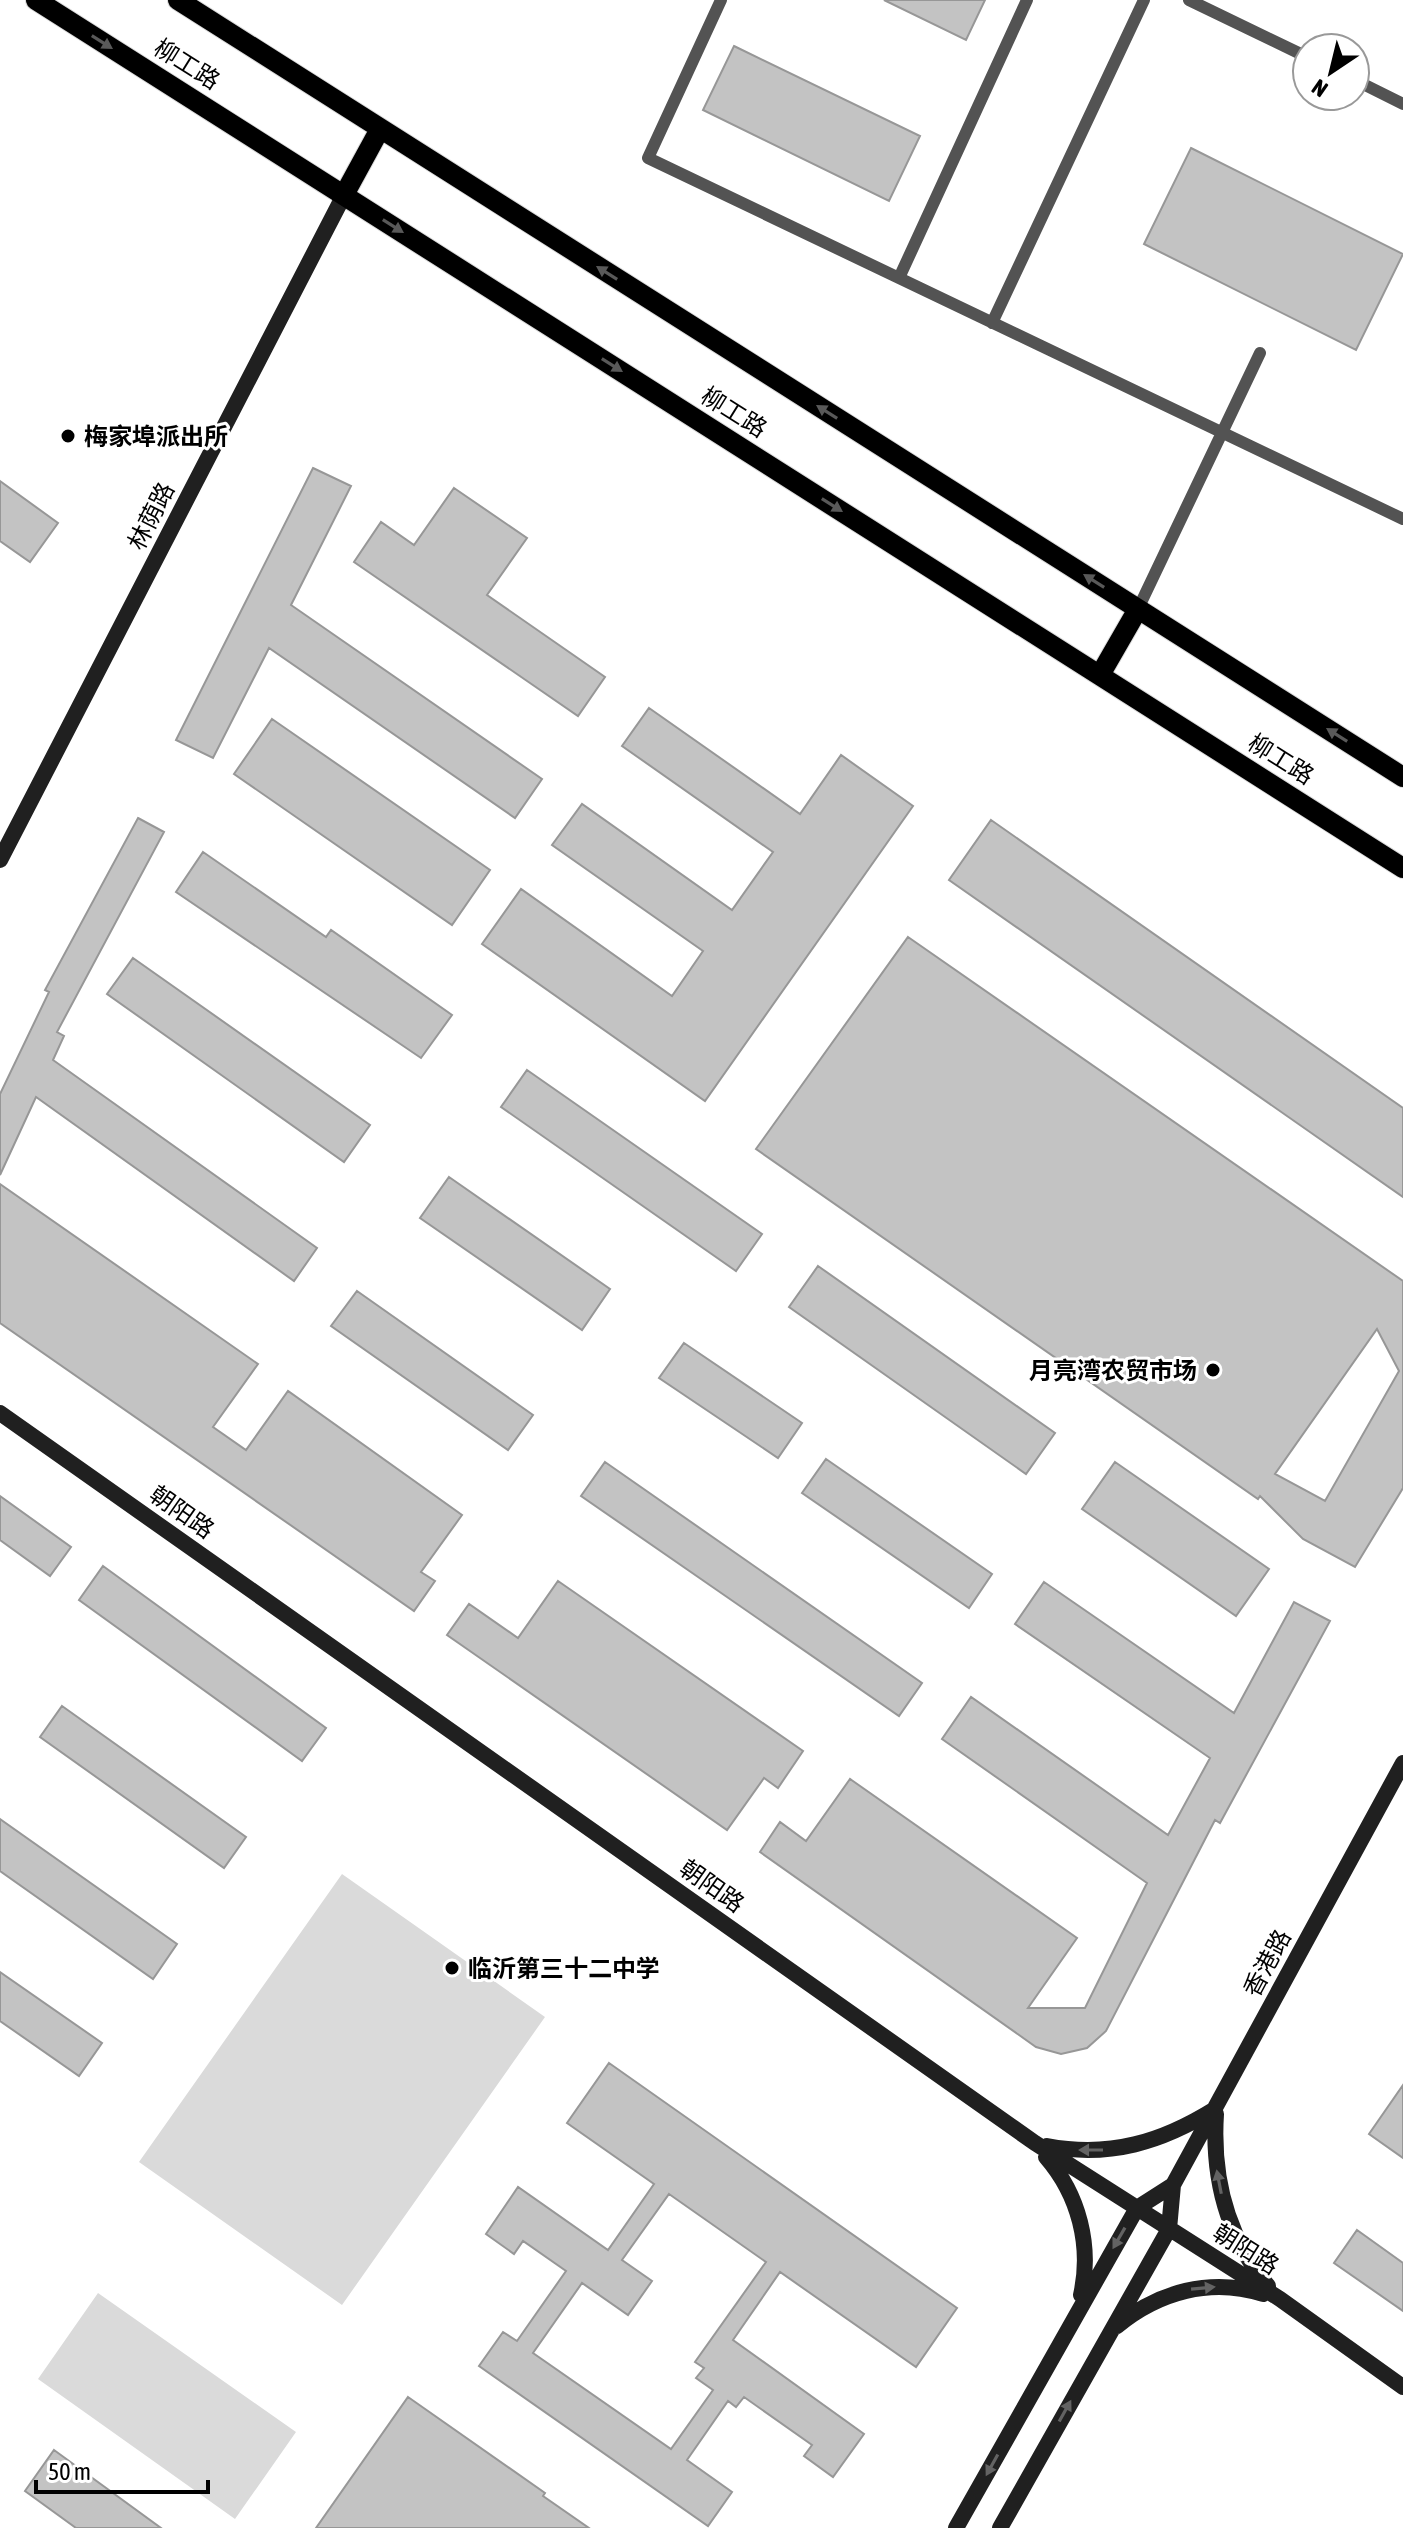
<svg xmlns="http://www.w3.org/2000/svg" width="1403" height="2528" font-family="'Asap Condensed','Noto Sans SC',sans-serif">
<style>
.green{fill:#dadada}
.building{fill:#c3c3c3;stroke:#979797;stroke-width:2;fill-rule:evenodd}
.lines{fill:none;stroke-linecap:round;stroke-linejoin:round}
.primary-casing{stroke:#dbdbdb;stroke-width:22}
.lane{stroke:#535353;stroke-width:12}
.secondary{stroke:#202020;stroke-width:16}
.primary{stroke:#000;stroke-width:20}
.oneway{fill:#595959}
.oneway2{fill:#636363}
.poi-dot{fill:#000;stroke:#fff;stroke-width:3}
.labels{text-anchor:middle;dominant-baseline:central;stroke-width:6;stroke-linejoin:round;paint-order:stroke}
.street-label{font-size:24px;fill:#000;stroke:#fff}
.poi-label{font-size:24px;font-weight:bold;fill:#000;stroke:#fff;text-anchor:start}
</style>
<rect width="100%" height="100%" fill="#fff"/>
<path class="green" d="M 342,1874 L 545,2017 L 342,2305 L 139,2162 Z
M 98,2293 L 296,2432 L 235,2519 L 38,2379 Z"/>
<path class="building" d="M 884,0 L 985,0 L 966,40 Z
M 734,46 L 920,136 L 889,201 L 703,110 Z
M 1191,148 L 1403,254 L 1356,350 L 1144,244 Z
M 313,468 L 351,486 L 291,605 L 542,779 L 515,818 L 269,648 L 213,758 L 176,740 Z
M 0,481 L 58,523 L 30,562 L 0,541 Z
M 454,488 L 527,538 L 487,595 L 605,677 L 578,716 L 354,562 L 381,522 L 414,545 Z
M 649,708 L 800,814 L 841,755 L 913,806 L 705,1101 L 482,944 L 521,889 L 672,996 L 703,951 L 552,845 L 582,804 L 732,910 L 773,852 L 622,746 Z
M 272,719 L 490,870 L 452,925 L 234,774 Z
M 138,818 L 164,832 L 57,1032 L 64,1036 L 53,1060 L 317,1248 L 294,1281 L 36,1097 L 0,1175 L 0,1094 L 49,992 L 45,990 Z
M 991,820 L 1403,1108 L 1403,1197 L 949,880 Z
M 203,852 L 326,937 L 331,930 L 452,1015 L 421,1058 L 176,892 Z
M 908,937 L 1403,1281 L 1403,1488 L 1355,1567 L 1303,1539 L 1260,1496 L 1258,1499 L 756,1149 ZM 1377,1329 L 1399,1371 L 1325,1501 L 1275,1474 Z
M 133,958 L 370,1125 L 344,1162 L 107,994 Z
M 527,1070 L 762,1234 L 736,1271 L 501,1107 Z
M 449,1177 L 610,1289 L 582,1330 L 420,1218 Z
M 0,1184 L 258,1364 L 213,1427 L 246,1450 L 288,1391 L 462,1515 L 421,1572 L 435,1581 L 414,1611 L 0,1323 Z
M 818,1266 L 1055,1433 L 1026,1474 L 789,1307 Z
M 357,1291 L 533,1415 L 508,1450 L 331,1326 Z
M 684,1343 L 802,1423 L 778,1458 L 659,1378 Z
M 826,1459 L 992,1574 L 969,1608 L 802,1493 Z
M 605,1462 L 922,1683 L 899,1716 L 581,1496 Z
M 1115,1462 L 1269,1569 L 1236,1616 L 1082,1509 Z
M 0,1496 L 71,1547 L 50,1576 L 0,1540 Z
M 103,1566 L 326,1728 L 302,1761 L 79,1600 Z
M 558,1581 L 803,1751 L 778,1788 L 764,1778 L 727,1830 L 447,1635 L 469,1604 L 518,1638 Z
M 1044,1582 L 1234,1713 L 1294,1602 L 1330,1621 L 1220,1823 L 1215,1820 L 1106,2031 L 1087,2048 L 1061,2054 L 1036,2047 L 760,1852 L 780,1822 L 806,1841 L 850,1779 L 1077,1938 L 1028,2008 L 1085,2008 L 1147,1883 L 942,1739 L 971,1697 L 1168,1835 L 1210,1758 L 1015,1624 Z
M 62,1706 L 246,1837 L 224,1868 L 40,1737 Z
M 0,1819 L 177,1944 L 153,1979 L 0,1871 Z
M 0,1972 L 102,2043 L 79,2076 L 0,2021 Z
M 609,2063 L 957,2308 L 916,2367 L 780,2272 L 733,2340 L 864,2434 L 833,2477 L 804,2456 L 812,2445 L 744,2397 L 736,2407 L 728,2401 L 687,2460 L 732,2492 L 708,2526 L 479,2366 L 503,2332 L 517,2341 L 566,2271 L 523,2241 L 514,2254 L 486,2234 L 518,2187 L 608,2250 L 654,2184 L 567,2123 ZM 669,2194 L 766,2262 L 695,2362 L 704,2368 L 696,2378 L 713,2390 L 671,2449 L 533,2353 L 582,2283 L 628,2315 L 652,2281 L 622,2260 Z
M 1403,2085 L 1403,2158 L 1369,2134 Z
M 1357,2230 L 1403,2263 L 1403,2311 L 1334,2263 Z
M 408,2397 L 545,2493 L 543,2496 L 589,2528 L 316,2528 Z
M 54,2450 L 161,2528 L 76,2528 L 25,2491 Z"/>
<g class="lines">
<defs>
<path id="primary" d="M 36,0 L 1403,868
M 178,0 L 1403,777
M 344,195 L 380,129
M 1100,675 L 1138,609"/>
</defs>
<use href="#primary" class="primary-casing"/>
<path class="lane" d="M 721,0 L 648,158 L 1403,519
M 1189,0 L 1307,57
M 1355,80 L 1403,104
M 899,278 L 1027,0
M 992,323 L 1144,0
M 1138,609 L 1260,353"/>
<path class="secondary" d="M 0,860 L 344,195
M 0,1413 L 1035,2143 L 1280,2299 L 1403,2387
M 1216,2114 C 1212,2177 1227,2237 1268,2286
M 1047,2146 C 1110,2158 1162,2142 1215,2109
M 1046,2157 C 1079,2195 1092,2246 1081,2295
M 1117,2326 C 1158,2292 1211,2277 1263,2294
M 956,2528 L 1137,2208 L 1173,2185
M 1000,2528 L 1169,2229 L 1173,2185 L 1403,1763"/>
<use href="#primary" class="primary"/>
</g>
<defs><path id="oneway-solid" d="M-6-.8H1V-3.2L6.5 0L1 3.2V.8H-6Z" transform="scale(2)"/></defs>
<g class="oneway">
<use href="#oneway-solid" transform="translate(102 42) rotate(32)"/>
<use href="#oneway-solid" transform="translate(393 226) rotate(32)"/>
<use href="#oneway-solid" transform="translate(607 273) rotate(-148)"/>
<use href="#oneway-solid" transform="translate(612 365) rotate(32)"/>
<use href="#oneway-solid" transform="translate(827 412) rotate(-148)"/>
<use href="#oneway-solid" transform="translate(832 505) rotate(32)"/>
<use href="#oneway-solid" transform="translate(1094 581) rotate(-148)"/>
<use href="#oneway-solid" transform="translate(1337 735) rotate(-148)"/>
</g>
<g class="oneway2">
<use href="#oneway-solid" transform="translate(1091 2150) rotate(-180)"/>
<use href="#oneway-solid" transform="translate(1219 2182) rotate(-101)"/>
<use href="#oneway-solid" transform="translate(1119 2238) rotate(120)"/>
<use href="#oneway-solid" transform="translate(1203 2288) rotate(-5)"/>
<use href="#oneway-solid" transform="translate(1065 2411) rotate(-61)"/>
<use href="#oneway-solid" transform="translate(992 2465) rotate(119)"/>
</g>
<g class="poi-dot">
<circle cx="68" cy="436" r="8"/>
<circle cx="1213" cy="1370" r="8"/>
<circle cx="452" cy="1968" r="8"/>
</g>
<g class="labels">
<g class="street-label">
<text transform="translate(187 64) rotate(32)">柳工路</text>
<text transform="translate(734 412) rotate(32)">柳工路</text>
<text transform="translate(151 516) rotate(-63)">林荫路</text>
<text transform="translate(1281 759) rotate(32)">柳工路</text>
<text transform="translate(182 1512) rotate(35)">朝阳路</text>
<text transform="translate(712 1886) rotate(35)">朝阳路</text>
<text transform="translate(1267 1963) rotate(-62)">香港路</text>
<text transform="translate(1246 2249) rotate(32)">朝阳路</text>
</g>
<g class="poi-label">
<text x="84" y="436">梅家埠派出所</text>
<text x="1197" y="1370" text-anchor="end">月亮湾农贸市场</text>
<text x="468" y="1968">临沂第三十二中学</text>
</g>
</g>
<g transform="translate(1331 72) rotate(215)"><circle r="38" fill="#ffffff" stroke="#999999" stroke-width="2"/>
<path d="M0-6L14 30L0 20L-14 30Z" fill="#000000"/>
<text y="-12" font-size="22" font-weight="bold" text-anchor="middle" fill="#000000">N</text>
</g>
<path d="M36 2480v12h172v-12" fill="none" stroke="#000000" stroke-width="4"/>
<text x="48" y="2480" font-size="24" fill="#000000" stroke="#ffffff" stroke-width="6" paint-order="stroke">50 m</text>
</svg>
